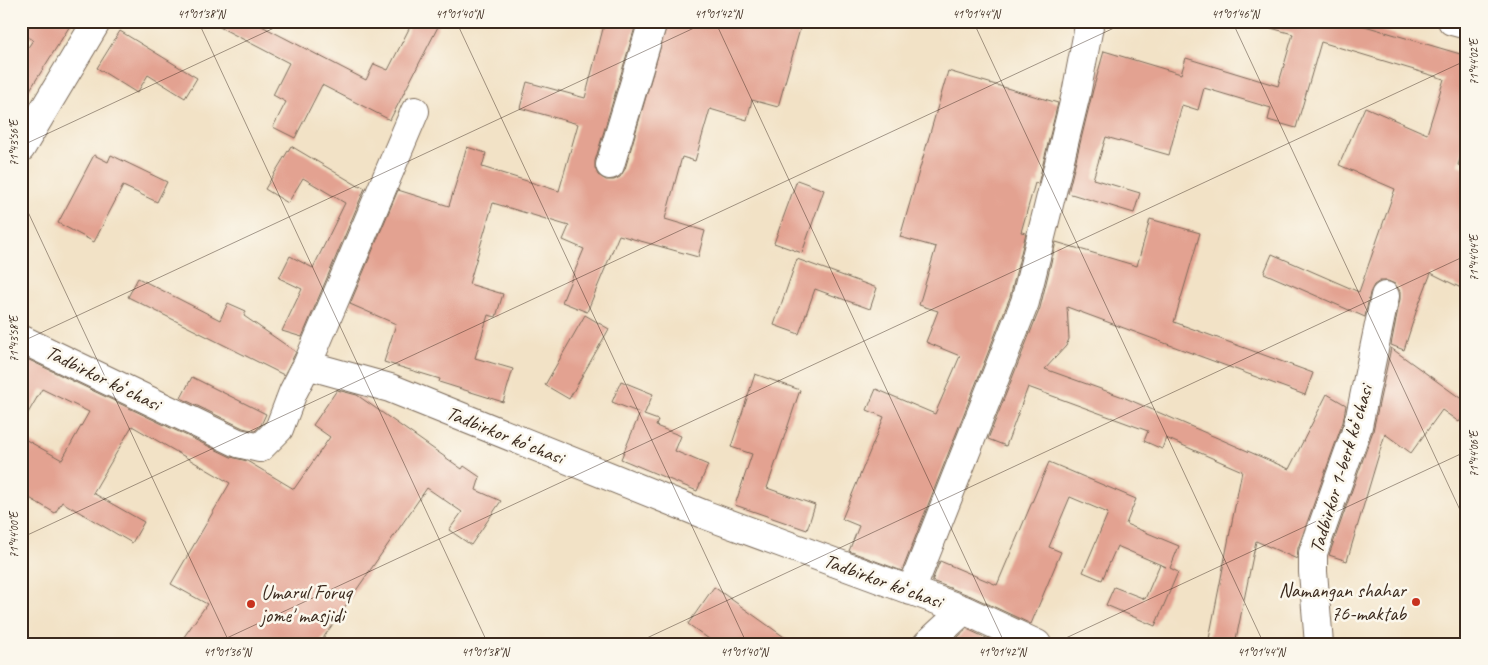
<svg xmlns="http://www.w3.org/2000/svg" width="1488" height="665" font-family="Caveat,sans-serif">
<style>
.building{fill:#e3a291}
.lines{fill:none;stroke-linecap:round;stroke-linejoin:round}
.minor-casing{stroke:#7b6a59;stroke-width:30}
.minor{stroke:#fff;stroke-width:28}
.ticks{fill:none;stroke:#3b2a1e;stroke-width:1;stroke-opacity:0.45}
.poi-dot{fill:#c8321e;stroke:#fbf7ec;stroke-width:2}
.labels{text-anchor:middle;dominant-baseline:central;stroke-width:5;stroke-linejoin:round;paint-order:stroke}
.street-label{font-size:20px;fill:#3b2a1e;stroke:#fbf7ec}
.poi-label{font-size:20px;fill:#3b2a1e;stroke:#fbf7ec;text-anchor:end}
.neatline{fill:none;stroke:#3b2a1e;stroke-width:2}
.ticks-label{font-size:12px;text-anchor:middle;fill:#3b2a1e}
</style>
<rect width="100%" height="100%" fill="#fbf7ec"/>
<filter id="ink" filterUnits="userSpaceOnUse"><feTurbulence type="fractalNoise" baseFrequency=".02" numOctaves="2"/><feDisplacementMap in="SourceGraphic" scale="10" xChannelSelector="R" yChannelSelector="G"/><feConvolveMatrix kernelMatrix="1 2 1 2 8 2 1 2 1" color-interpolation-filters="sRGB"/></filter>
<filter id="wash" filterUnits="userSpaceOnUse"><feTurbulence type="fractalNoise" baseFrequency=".0096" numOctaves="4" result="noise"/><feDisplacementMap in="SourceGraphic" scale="20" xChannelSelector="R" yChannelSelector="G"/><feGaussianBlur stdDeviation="1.12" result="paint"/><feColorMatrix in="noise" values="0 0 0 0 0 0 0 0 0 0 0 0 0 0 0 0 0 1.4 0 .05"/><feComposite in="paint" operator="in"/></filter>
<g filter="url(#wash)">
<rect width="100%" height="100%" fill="#f2e2c6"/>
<g id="blocks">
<path class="building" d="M 32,21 L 73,21 L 21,104 L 21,54 L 23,55 L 33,40 L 24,34 Z
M 208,21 L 252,21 L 366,80 L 374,64 L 388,70 L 413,21 L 441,21 L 390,120 L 322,85 L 295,138 L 273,127 L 286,102 L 273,95 L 289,63 Z
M 605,21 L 624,21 L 636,24 L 595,161 L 595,168 L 598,175 L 606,180 L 614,180 L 620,177 L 625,169 L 668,21 L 773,21 L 800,29 L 778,107 L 752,100 L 747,120 L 710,109 L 695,161 L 682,157 L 665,219 L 705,231 L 698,257 L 619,235 L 587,312 L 562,302 L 584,249 L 563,240 L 569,226 L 493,203 L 469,284 L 503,294 L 496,317 L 488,315 L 475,358 L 513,369 L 503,402 L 439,382 L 440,379 L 384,362 L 396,324 L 350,304 L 398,190 L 449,206 L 467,147 L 486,153 L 482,167 L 559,191 L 578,124 L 520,108 L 527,82 L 585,98 Z
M 1268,21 L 1348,21 L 1467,56 L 1467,136 L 1458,165 L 1467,168 L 1467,291 L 1431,273 L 1417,309 L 1404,350 L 1391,345 L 1400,299 L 1400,291 L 1395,284 L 1388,281 L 1380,281 L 1374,285 L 1370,293 L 1365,317 L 1264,273 L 1272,254 L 1359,292 L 1395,189 L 1339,165 L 1365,107 L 1427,134 L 1444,79 L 1321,42 L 1296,128 L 1268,120 L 1271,108 L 1204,88 L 1198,110 L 1182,105 L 1169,155 L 1106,137 L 1093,179 L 1140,193 L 1134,213 L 1068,193 L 1093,90 L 1104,51 L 1181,74 L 1186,58 L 1278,86 L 1293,34 L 1267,27 Z
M 120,31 L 197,78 L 185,98 L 148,75 L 137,93 L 97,68 Z
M 948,71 L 1058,103 L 1038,184 L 1035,183 L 1021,232 L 1026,233 L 1010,297 L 902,571 L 849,551 L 859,526 L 842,519 L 884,417 L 867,410 L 876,389 L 935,414 L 960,356 L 926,342 L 938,311 L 919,305 L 936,247 L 900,237 Z
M 291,146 L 360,187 L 361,186 L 365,188 L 302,337 L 282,331 L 302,289 L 279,278 L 290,256 L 313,268 L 345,203 L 303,178 L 288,203 L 265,189 Z
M 94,155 L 108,162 L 111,155 L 167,182 L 157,202 L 123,186 L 94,242 L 58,223 Z
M 797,180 L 824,190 L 802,253 L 774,243 Z
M 1150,219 L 1200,233 L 1174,322 L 1313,373 L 1305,395 L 1067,307 L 1069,339 L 1066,346 L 1045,369 L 1123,397 L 1289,469 L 1327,394 L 1346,405 L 1343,422 L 1298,548 L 1297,559 L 1256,541 L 1235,644 L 1208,644 L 1242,471 L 1166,438 L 1162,449 L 1144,441 L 1148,431 L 1028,387 L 1006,446 L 988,439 L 1040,308 L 1056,242 L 1137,266 Z
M 797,259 L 877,288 L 870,309 L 815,289 L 799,334 L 774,325 Z
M 138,278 L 220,320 L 228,303 L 246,311 L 244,316 L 296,352 L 284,375 L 128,297 Z
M 585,315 L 609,329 L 569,399 L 545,385 Z
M 1391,348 L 1467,403 L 1467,411 L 1459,422 L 1442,410 L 1411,453 L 1385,434 L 1347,561 L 1329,555 L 1373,431 Z
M 27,359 L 231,457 L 247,461 L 294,489 L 330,437 L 313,425 L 337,390 L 357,395 L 462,469 L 464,466 L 480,477 L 476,490 L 501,501 L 471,545 L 449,530 L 462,512 L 427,488 L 319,644 L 179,644 L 207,604 L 171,584 L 230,483 L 132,426 L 93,493 L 144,522 L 132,543 L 62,502 L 55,513 L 21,493 L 21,437 L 62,460 L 89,412 L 42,389 L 21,425 L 21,369 Z
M 755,374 L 800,390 L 767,488 L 815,505 L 807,530 L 735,505 L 752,454 L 731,447 Z
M 192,377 L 266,414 L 261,425 L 255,431 L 243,428 L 181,398 Z
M 621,381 L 653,394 L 644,415 L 658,420 L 656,426 L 681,436 L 675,451 L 708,465 L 697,491 L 621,459 L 640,413 L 612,402 Z
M 1049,462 L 1136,499 L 1126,524 L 1179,546 L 1170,568 L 1178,572 L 1155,626 L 1106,605 L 1114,587 L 1145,599 L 1160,564 L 1166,567 L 1117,546 L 1102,580 L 1083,572 L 1108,513 L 1070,497 L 1049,547 L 1061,552 L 1031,624 L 971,596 L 932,581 L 940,561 L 997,585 Z
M 714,587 L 794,644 L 716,644 L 688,624 Z
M 967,629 L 999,644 L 950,644 Z"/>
</g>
</g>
<g filter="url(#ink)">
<use href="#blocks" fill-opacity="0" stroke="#7b6a59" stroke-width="1"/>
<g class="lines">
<defs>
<path id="minor" d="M 1452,21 L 1467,25
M 21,148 L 97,21
M 610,165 L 653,21
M 21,339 L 238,443 L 260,448 L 279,429 L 293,392 L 307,365 L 390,388 L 703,514 L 964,610 L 1037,644
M 307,365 L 415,111
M 911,591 L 1025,302 L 1076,94 L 1090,21
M 927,644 L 964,610
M 1319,644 L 1313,572 L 1313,553 L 1358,426 L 1385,296"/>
</defs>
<use href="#minor" class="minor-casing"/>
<use href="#minor" class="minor"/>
</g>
</g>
<path class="ticks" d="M 198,21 L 488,644M 456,21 L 747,644M 715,21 L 1005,644M 973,21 L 1264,644M 1232,21 L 1467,525M 21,146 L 289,21M 21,197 L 230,644M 21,342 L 709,21M 21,538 L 1129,21M 214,644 L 1467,60M 634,644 L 1467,255M 1053,644 L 1467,451"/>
<g class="poi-dot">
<circle cx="1416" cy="602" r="5"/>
<circle cx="251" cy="604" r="5"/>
</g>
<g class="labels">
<g class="street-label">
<text transform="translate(103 378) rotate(26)">Tadbirkor koʻchasi</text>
<text transform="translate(505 435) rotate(22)">Tadbirkor koʻchasi</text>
<text transform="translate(1341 469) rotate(-73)">Tadbirkor 1-berk koʻchasi</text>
<text transform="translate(883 581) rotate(20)">Tadbirkor koʻchasi</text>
</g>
<g class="poi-label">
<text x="1406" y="590">Namangan shahar<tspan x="1406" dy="23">76-maktab</tspan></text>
<text x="261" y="592" text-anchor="start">Umarul Foruq<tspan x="261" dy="23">jome' masjidi</tspan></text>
</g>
</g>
<rect width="1488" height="665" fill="none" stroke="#fbf7ec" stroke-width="55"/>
<rect x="28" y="28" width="1432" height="610" class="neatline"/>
<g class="ticks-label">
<text x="201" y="18">41°01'38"N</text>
<text x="459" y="18">41°01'40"N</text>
<text x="718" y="18">41°01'42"N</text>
<text x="976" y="18">41°01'44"N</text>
<text x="1235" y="18">41°01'46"N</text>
<text transform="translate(1474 62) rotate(-90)" y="4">71°44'02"E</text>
<text transform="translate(14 143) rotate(-90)" y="4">71°43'56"E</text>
<text transform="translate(1474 258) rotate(-90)" y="4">71°44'04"E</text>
<text transform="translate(14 339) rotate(-90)" y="4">71°43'58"E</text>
<text transform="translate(1474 454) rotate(-90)" y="4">71°44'06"E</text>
<text transform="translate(14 535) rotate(-90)" y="4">71°44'00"E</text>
<text x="227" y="656">41°01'36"N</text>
<text x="485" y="656">41°01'38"N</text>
<text x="744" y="656">41°01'40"N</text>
<text x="1002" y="656">41°01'42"N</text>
<text x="1261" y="656">41°01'44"N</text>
</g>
</svg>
